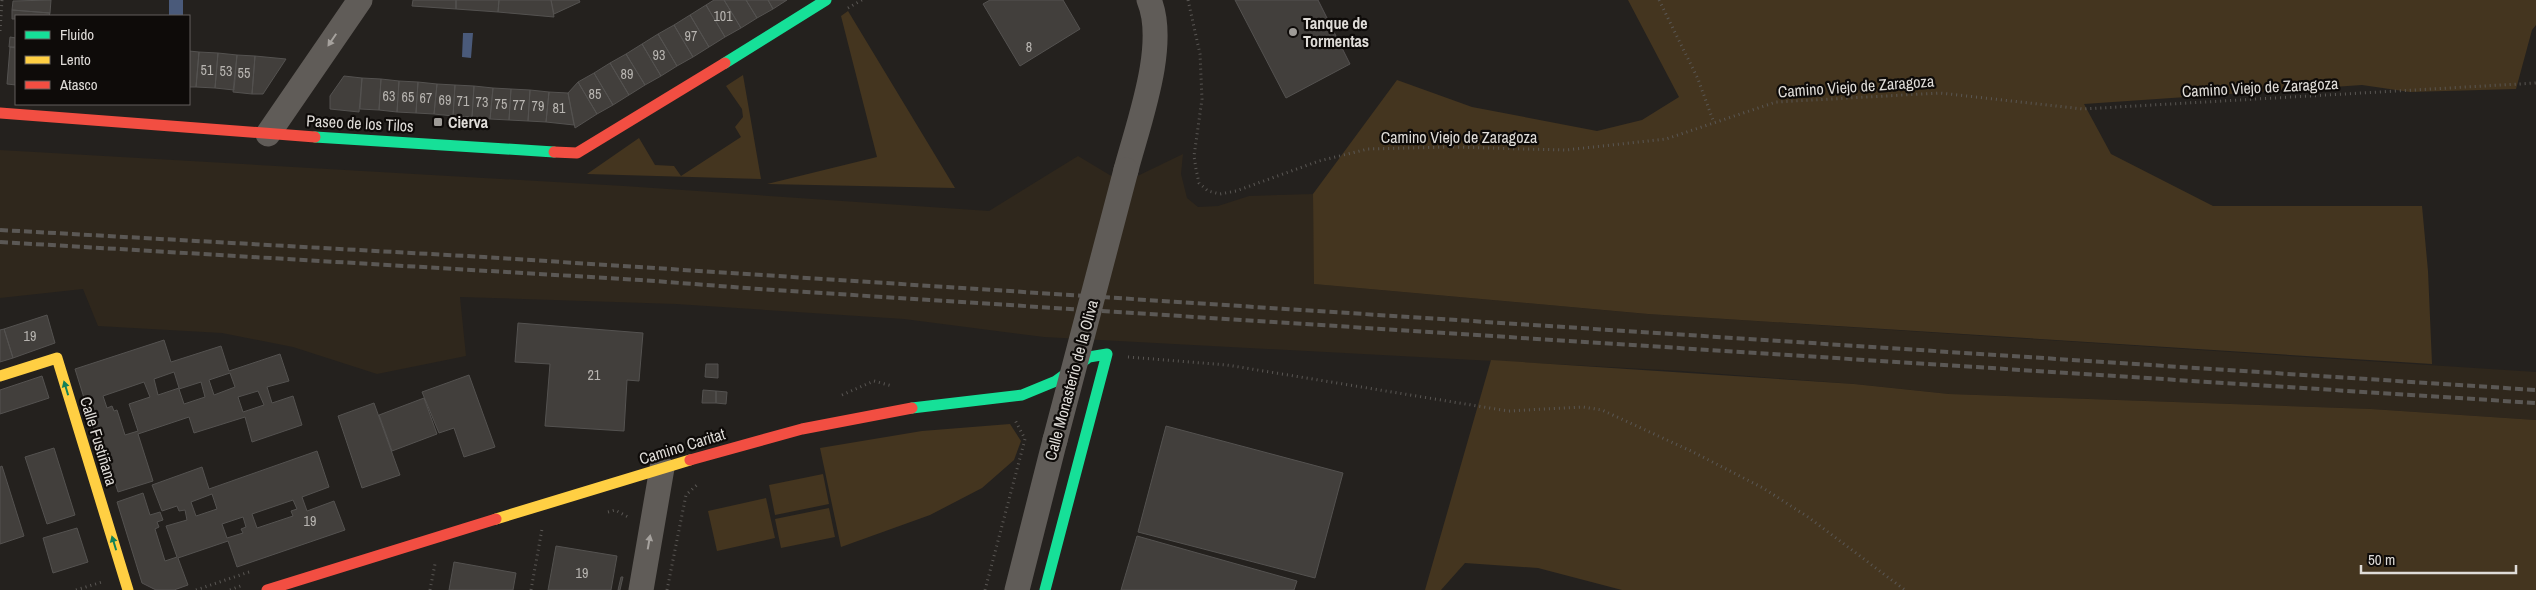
<svg xmlns="http://www.w3.org/2000/svg" width="2536" height="590" font-family="'Archivo Narrow',sans-serif">
<style>
.built{fill:#2f271c}
.green{fill:#44351f}
.water{fill:#4a5a7a}
.building{fill:#423f3c;stroke:#545250;fill-rule:evenodd}
.lines{fill:none;stroke-linecap:round;stroke-linejoin:round}
.path{stroke:#5a5754;stroke-width:3;stroke-dasharray:1 4;stroke-linecap:butt}
.street{stroke:#605c58;stroke-width:25}
.fast{stroke:#16e098;stroke-width:11}
.slow{stroke:#ffcf43;stroke-width:11}
.jam{stroke:#f24e42;stroke-width:11}
.rail{stroke:#5b5855;stroke-width:4;stroke-dasharray:8 4;stroke-linecap:butt}
.street-bridge{stroke:#605c58;stroke-width:25}
.oneway{fill:#a6a29e}
.oneway2{fill:#128058}
.poi-dot{fill:#9e9b97;stroke:#0e0b09;stroke-width:2}
.labels{text-anchor:middle;dominant-baseline:central;stroke-width:4.5;stroke-linejoin:round;paint-order:stroke}
.number-label{font-size:14px;fill:#b8b5b1}
.poi-label{font-size:16px;font-weight:bold;fill:#dfdcd8;stroke:#0e0b09;text-anchor:start}
.street-label{font-size:16px;fill:#dfdcd8;stroke:#0e0b09}
</style>
<rect width="100%" height="100%" fill="#24211e"/>
<path class="built" d="M 0,150 L 624,186 L 989,211 L 1078,156 L 1123,183 L 1183,154 L 1181,174 L 1187,198 L 1198,207 L 1218,206 L 1249,196 L 1313,194 L 1315,284 L 1648,314 L 2536,372 L 2536,420 L 2371,409 L 1949,394 L 1854,384 L 1682,371 L 1044,337 L 904,319 L 676,304 L 460,297 L 466,356 L 377,374 L 293,347 L 222,333 L 98,326 L 83,289 L 0,298 Z"/>
<path class="green" d="M 1628,0 L 2536,0 L 2536,25 L 2532,30 L 2516,89 L 2410,92 L 2362,85 L 2084,104 L 2111,154 L 2213,206 L 2422,206 L 2428,271 L 2432,364 L 1648,314 L 1314,284 L 1313,194 L 1397,80 L 1472,107 L 1597,131 L 1642,120 L 1679,97 Z
M 848,11 L 955,188 L 767,184 L 877,157 L 841,16 Z
M 743,75 L 761,179 L 587,174 L 639,138 L 655,165 L 674,166 L 681,176 L 741,137 L 735,127 L 743,117 L 742,109 L 726,86 Z
M 1491,360 L 1854,384 L 1949,394 L 2371,409 L 2536,420 L 2536,590 L 1622,590 L 1538,568 L 1465,563 L 1441,590 L 1425,590 Z
M 1010,424 L 1021,441 L 1014,460 L 982,488 L 930,515 L 841,547 L 820,448 L 922,431 Z
M 823,474 L 829,504 L 775,515 L 769,485 Z
M 766,498 L 775,538 L 717,551 L 708,511 Z
M 829,508 L 835,537 L 781,548 L 775,519 Z"/>
<path class="water" d="M 169,0 L 183,0 L 183,15 L 169,15 Z
M 463,33 L 473,33 L 471,58 L 462,57 Z"/>
<path class="building" d="M 51,0 L 50,13 L 12,10 L 13,1 Z
M 413,0 L 456,0 L 456,9 L 412,6 Z
M 456,0 L 499,0 L 498,12 L 456,9 Z
M 499,0 L 551,0 L 554,17 L 498,12 Z
M 551,0 L 579,0 L 580,2 L 554,14 Z
M 714,0 L 724,0 L 741,28 L 725,37 L 706,5 Z
M 724,0 L 746,0 L 757,18 L 741,28 Z
M 746,0 L 768,0 L 773,9 L 757,18 Z
M 768,0 L 787,0 L 773,9 Z
M 990,0 L 1063,0 L 1080,29 L 1020,66 L 983,4 Z
M 1235,0 L 1318,0 L 1350,64 L 1286,98 Z
M 706,5 L 725,37 L 709,47 L 690,15 Z
M 12,10 L 50,13 L 49,16 L 16,16 L 16,19 L 12,19 Z
M 690,15 L 709,47 L 693,57 L 674,25 Z
M 674,25 L 693,57 L 677,66 L 658,34 Z
M 658,34 L 677,66 L 661,76 L 642,44 Z
M 10,37 L 16,38 L 16,47 L 9,47 Z
M 642,44 L 661,76 L 645,85 L 626,54 Z
M 10,47 L 16,48 L 16,85 L 7,84 Z
M 189,51 L 199,52 L 196,87 L 189,87 Z
M 199,52 L 218,53 L 215,88 L 196,87 Z
M 218,53 L 237,55 L 234,90 L 215,88 Z
M 626,54 L 645,85 L 629,95 L 610,63 Z
M 237,55 L 255,56 L 252,94 L 233,92 Z
M 255,56 L 286,59 L 263,94 L 252,94 Z
M 610,63 L 629,95 L 613,105 L 594,73 Z
M 594,73 L 613,105 L 597,114 L 578,82 Z
M 344,76 L 362,78 L 359,112 L 330,109 L 330,96 Z
M 362,78 L 381,79 L 379,110 L 360,109 Z
M 381,79 L 399,81 L 397,112 L 379,110 Z
M 399,81 L 418,82 L 416,113 L 397,112 Z
M 418,82 L 437,84 L 434,114 L 416,113 Z
M 578,82 L 597,114 L 575,128 L 568,93 Z
M 437,84 L 455,85 L 453,116 L 434,114 Z
M 455,85 L 474,86 L 472,117 L 453,116 Z
M 474,86 L 493,88 L 490,119 L 472,117 Z
M 493,88 L 511,89 L 509,120 L 490,119 Z
M 511,89 L 530,90 L 528,121 L 509,120 Z
M 530,90 L 549,92 L 546,122 L 528,121 Z
M 549,92 L 568,93 L 574,125 L 546,122 Z
M 47,315 L 55,343 L 13,358 L 4,329 Z
M 518,323 L 643,333 L 639,381 L 627,380 L 624,431 L 545,426 L 550,364 L 515,362 Z
M 4,329 L 13,358 L 0,362 L 0,330 Z
M 164,340 L 171,362 L 221,346 L 229,371 L 280,354 L 289,381 L 267,387 L 272,403 L 293,396 L 302,425 L 252,442 L 245,417 L 194,433 L 189,417 L 138,434 L 153,481 L 118,492 L 102,442 L 98,443 L 75,369 ZM 174,372 L 179,388 L 158,395 L 154,379 ZM 230,373 L 235,387 L 214,395 L 209,380 ZM 144,382 L 150,397 L 129,404 L 138,431 L 125,435 L 117,410 L 114,411 L 112,406 L 107,408 L 103,396 ZM 201,382 L 205,397 L 184,404 L 179,389 ZM 258,391 L 264,405 L 243,412 L 238,397 Z
M 706,364 L 718,364 L 718,378 L 705,377 Z
M 469,375 L 495,447 L 464,457 L 454,428 L 439,433 L 422,392 Z
M 42,376 L 49,398 L 0,414 L 0,390 Z
M 703,390 L 716,391 L 716,403 L 702,403 Z
M 716,391 L 727,392 L 726,404 L 716,403 Z
M 424,398 L 437,434 L 392,451 L 379,415 Z
M 374,403 L 400,475 L 362,488 L 338,416 Z
M 1166,426 L 1343,473 L 1315,578 L 1138,532 Z
M 54,448 L 75,515 L 47,524 L 25,457 Z
M 317,451 L 329,487 L 302,497 L 307,511 L 334,501 L 345,530 L 237,567 L 228,541 L 178,558 L 188,585 L 174,590 L 156,590 L 142,583 L 117,502 L 143,493 L 150,515 L 160,512 L 163,520 L 157,522 L 159,527 L 155,529 L 165,561 L 177,557 L 166,526 L 187,520 L 185,510 L 179,511 L 177,506 L 162,511 L 152,485 L 202,467 L 209,489 ZM 212,494 L 217,509 L 196,516 L 191,502 ZM 293,500 L 297,509 L 291,511 L 293,516 L 257,528 L 252,514 ZM 243,517 L 246,527 L 241,529 L 243,533 L 227,538 L 222,524 Z
M 2,466 L 24,536 L 0,544 L 0,467 Z
M 77,528 L 88,562 L 53,573 L 43,538 Z
M 1137,536 L 1297,581 L 1294,590 L 1121,590 Z
M 556,546 L 617,556 L 611,590 L 548,590 Z
M 454,562 L 516,573 L 513,590 L 449,590 Z
M 621,577 L 623,577 L 620,590 L 618,590 Z"/>
<g class="lines">
<path class="path" d="M 1188,0 L 1200,54 L 1202,99 L 1194,156 L 1196,169 L 1199,183 L 1208,191 L 1220,194 L 1236,191 L 1319,161 L 1368,149 L 1450,147 L 1566,150 L 1666,139 L 1776,102 L 1940,93 L 2083,109 L 2536,83
M 1659,0 L 1698,79 L 1714,123
M 848,8 L 862,0
M 0,31 L 2,0
M 1128,357 L 1227,365 L 1508,411 L 1583,407 L 1602,410 L 1693,452 L 1763,488 L 1808,517 L 1905,590
M 842,395 L 874,381 L 892,386
M 608,512 L 615,510 L 630,518
M 76,590 L 102,582
M 196,590 L 252,571
M 230,590 L 243,585
M 430,590 L 435,564
M 531,590 L 542,529
M 667,590 L 686,495 L 699,483
M 985,590 L 1025,439 L 1015,420"/>
<path class="street" d="M 268,134 L 360,0
M 1126,170 C 1138,124 1168,45 1149,0
M 641,590 L 662,468
M 1017,590 L 1055,440"/>
<path class="fast" d="M 725,63 L 826,0
M 315,137 L 554,152
M 912,408 L 1022,395 L 1056,381 L 1089,357 L 1107,354 L 1045,590"/>
<path class="slow" d="M 0,376 L 57,358 L 128,590
M 496,519 L 690,460"/>
<path class="jam" d="M 0,113 L 315,137
M 554,152 L 577,153 L 725,63
M 690,460 L 802,429 L 912,408
M 267,590 L 496,519"/>
<path class="rail" d="M 0,230 L 484,257 L 2536,390
M 0,242 L 641,280 L 759,289 L 2536,403"/>
<path class="street-bridge" d="M 1055,440 L 1126,170"/>
</g>
<defs><path id="oneway-solid" d="M-6-.8H1V-3.2L6.5 0L1 3.2V.8H-6Z" transform="scale(1.25)"/></defs>
<g class="oneway">
<use href="#oneway-solid" transform="translate(332 40) rotate(124)"/>
<use href="#oneway-solid" transform="translate(649 542) rotate(-80)"/>
</g>
<g class="oneway2">
<use href="#oneway-solid" transform="translate(66 388) rotate(-107)"/>
<use href="#oneway-solid" transform="translate(114 543) rotate(-107)"/>
</g>
<g class="poi-dot">
<circle cx="1293" cy="32" r="5"/>
<rect x="433" y="117" width="10" height="10" rx="2.5"/>
</g>
<g class="labels">
<g class="number-label">
<text x="723" y="16">101</text>
<text x="691" y="36">97</text>
<text x="1029" y="47">8</text>
<text x="659" y="55">93</text>
<text x="207" y="70">51</text>
<text x="226" y="71">53</text>
<text x="244" y="73">55</text>
<text x="627" y="74">89</text>
<text x="595" y="94">85</text>
<text x="389" y="96">63</text>
<text x="408" y="97">65</text>
<text x="426" y="98">67</text>
<text x="445" y="100">69</text>
<text x="463" y="101">71</text>
<text x="482" y="102">73</text>
<text x="501" y="104">75</text>
<text x="519" y="105">77</text>
<text x="538" y="106">79</text>
<text x="559" y="108">81</text>
<text x="30" y="336">19</text>
<text x="594" y="375">21</text>
<text x="310" y="521">19</text>
<text x="582" y="573">19</text>
</g>
<g class="poi-label">
<text x="1303" y="23">Tanque de<tspan x="1303" dy="18">Tormentas</tspan></text>
<text x="448" y="122">Cierva</text>
</g>
<g class="street-label">
<text transform="translate(1856 86) rotate(-4)">Camino Viejo de Zaragoza</text>
<text transform="translate(2260 87) rotate(-3)">Camino Viejo de Zaragoza</text>
<text transform="translate(360 123) rotate(3)">Paseo de los Tilos</text>
<text x="1459" y="137">Camino Viejo de Zaragoza</text>
<text transform="translate(1071 380) rotate(-75)">Calle Monasterio de la Oliva</text>
<text transform="translate(99 441) rotate(73)">Calle Fustiñana</text>
<text transform="translate(682 446) rotate(-17)">Camino Caritat</text>
</g>
</g>
<rect x="15" y="15" width="175" height="90" fill="#0e0b09" stroke="#625f5c"/>
<rect x="25" y="31" width="25" height="8" fill="#16e098" stroke="#625f5c"/>
<text x="60" y="40" font-size="15" fill="#dfdcd8">Fluido</text>
<rect x="25" y="56" width="25" height="8" fill="#ffcf43" stroke="#625f5c"/>
<text x="60" y="65" font-size="15" fill="#dfdcd8">Lento</text>
<rect x="25" y="81" width="25" height="8" fill="#f24e42" stroke="#625f5c"/>
<text x="60" y="90" font-size="15" fill="#dfdcd8">Atasco</text>
<path d="M2361 565v8h155v-8" fill="none" stroke="#dfdcd8" stroke-width="2.5"/>
<text x="2368" y="565" font-size="15" fill="#dfdcd8" stroke="#0e0b09" stroke-width="4" paint-order="stroke">50 m</text>
</svg>
